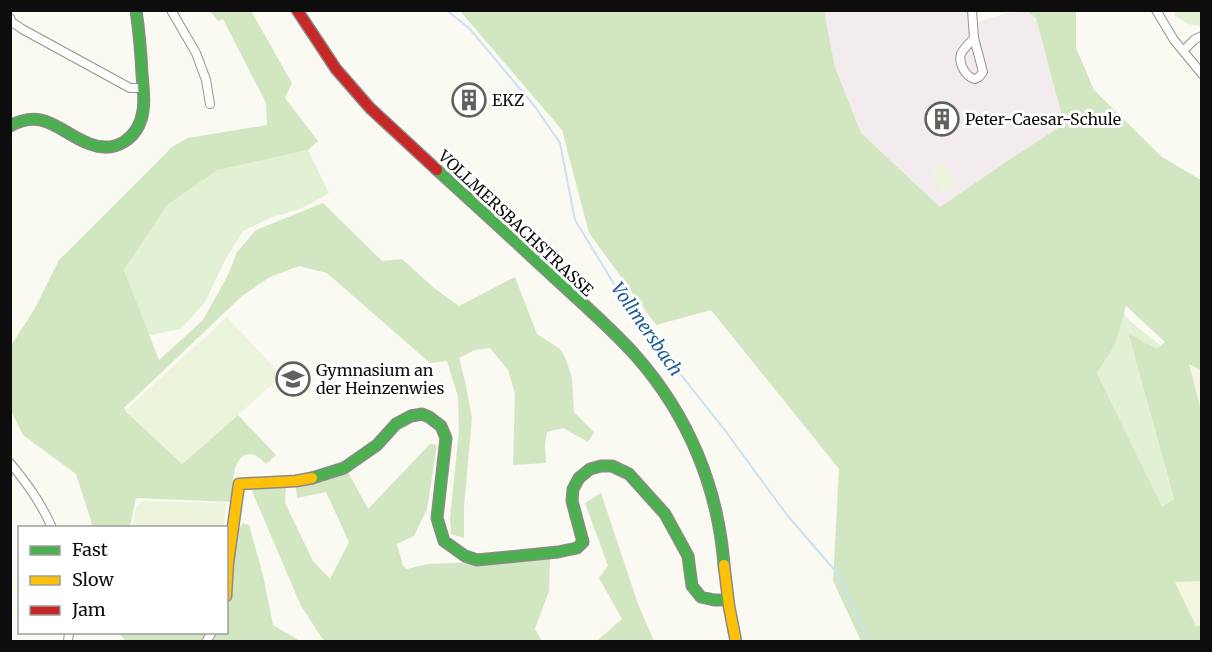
<svg xmlns="http://www.w3.org/2000/svg" width="1212" height="652" font-family="Merriweather,serif">
<style>
.industrial{fill:#f2ecef}
.farmland{fill:#f6f5df}
.green{fill:#e2f0d3}
.forest{fill:#d2e7c1;fill-rule:evenodd}
.pitch{fill:#ecf4dc}
.lines{fill:none;stroke-linecap:round;stroke-linejoin:round}
.stream{stroke:#c9e3f3;stroke-width:2}
.street-casing{stroke:#949390;stroke-width:10}
.fast-casing{stroke:#8a8a87;stroke-width:13}
.slow-casing{stroke:#8a8a87;stroke-width:13}
.jam-casing{stroke:#8a8a87;stroke-width:13}
.street{stroke:#fefefd;stroke-width:8}
.fast{stroke:#4caf50;stroke-width:10}
.slow{stroke:#ffc107;stroke-width:10}
.jam{stroke:#c62828;stroke-width:10}
.labels{text-anchor:middle;dominant-baseline:central;stroke-width:6;stroke-linejoin:round;paint-order:stroke}
.poi-label{font-size:16px;fill:#0d0d0d;stroke:#fff;text-anchor:start}
.street-label{font-size:16px;fill:#0d0d0d;stroke:#fff}
.water-label{font-size:18px;font-style:italic;fill:#1b5c9b;stroke:#fff}
</style>
<rect width="100%" height="100%" fill="#faf9f2"/>
<path class="industrial" d="M 824,11 L 967,11 L 970,24 L 1008,13 L 1027,11 L 1036,18 L 1064,124 L 1009,160 L 940,207 L 861,133 L 835,67 Z"/>
<path class="farmland" d="M 1189,363 L 1201,370 L 1201,410 Z
M 1175,581 L 1201,581 L 1201,626 L 1196,627 Z"/>
<path class="green" d="M 1176,11 L 1201,11 L 1201,26 L 1188,24 L 1175,16 Z
M 308,150 L 329,193 L 302,208 L 270,218 L 243,231 L 225,260 L 205,302 L 181,329 L 149,335 L 124,270 L 167,205 L 218,170 Z
M 1123,313 L 1131,322 L 1161,346 L 1157,349 L 1128,334 L 1174,500 L 1162,508 L 1097,373 L 1115,345 Z"/>
<path class="forest" d="M 210,11 L 251,11 L 292,83 L 285,98 L 318,141 L 308,150 L 218,170 L 167,205 L 124,270 L 159,360 L 203,320 L 228,275 L 237,252 L 256,230 L 323,203 L 382,261 L 402,259 L 434,288 L 459,306 L 515,277 L 537,334 L 560,349 L 565,357 L 572,378 L 574,412 L 594,432 L 588,442 L 563,428 L 547,432 L 545,445 L 546,463 L 513,465 L 515,394 L 508,370 L 490,348 L 475,350 L 459,358 L 465,381 L 472,418 L 464,507 L 464,538 L 451,534 L 450,518 L 459,431 L 458,397 L 447,361 L 430,363 L 327,273 L 299,266 L 270,277 L 242,296 L 124,408 L 182,464 L 238,415 L 276,455 L 266,464 C 263,461 258,456 254,455 C 231,448 233,489 231,502 L 136,498 L 130,527 L 93,527 L 76,474 L 23,435 L 11,411 L 10,347 L 34,310 L 59,260 L 172,147 L 188,138 L 267,125 L 266,103 L 223,19 L 218,21 Z
M 460,11 L 824,11 L 835,67 L 861,133 L 940,207 L 1009,160 L 1064,124 L 1036,18 L 1027,11 L 1076,11 L 1076,48 L 1094,90 L 1162,157 L 1201,180 L 1201,370 L 1189,364 L 1201,410 L 1201,581 L 1175,582 L 1196,626 L 1201,626 L 1201,641 L 861,641 L 833,581 L 839,469 L 711,310 L 656,325 L 589,233 L 562,130 ZM 1126,306 L 1165,342 L 1157,349 L 1128,333 L 1174,499 L 1162,507 L 1097,373 L 1115,345 Z
M 430,444 L 437,445 L 427,509 L 414,536 L 397,544 L 403,566 L 407,569 L 428,564 L 550,559 L 549,591 L 535,629 L 542,641 L 324,641 L 301,606 L 251,489 L 286,488 L 285,503 L 313,561 L 330,579 L 349,542 L 326,492 L 297,498 L 296,487 L 347,470 L 368,509 Z
M 601,493 L 638,604 L 654,641 L 597,641 L 622,619 L 599,578 L 608,566 L 585,503 Z
M 243,523 L 249,525 L 263,575 L 273,625 L 300,641 L 126,642 L 119,633 L 226,632 L 227,585 L 233,581 L 237,531 Z"/>
<path class="pitch" d="M 943,163 L 956,184 L 942,192 L 930,171 Z
M 227,317 L 282,376 L 182,464 L 125,411 Z
M 143,501 L 226,503 L 224,527 L 132,527 L 136,507 Z"/>
<g class="lines">
<path class="stream" d="M 446,10 L 469,28 L 536,108 L 560,143 L 575,220 L 631,312 L 724,429 L 787,515 L 838,574 L 869,642"/>
<defs>
<path id="street" d="M 171,10 L 196,53 L 206,80 L 210,104
M 972,10 L 974,38 L 983,72 L 979,77 L 975,79 C 966,77 958,64 961,54 C 963,49 970,43 974,38
M 1156,10 L 1174,40 L 1202,74
M 10,18 L 12,22 L 22,29 L 130,88 L 143,88
M 1183,51 L 1195,39 L 1202,36
M 10,463 C 27,483 42,504 52,528
M 68,642 L 69,632
M 206,642 L 212,632"/>
<path id="fast" d="M 10,126 C 45,107 60,133 90,144 C 116,154 139,138 143,111 C 145,99 143,86 142,74 C 141,53 139,31 136,10
M 437,170 C 477,206 517,243 557,280 C 584,305 612,329 636,356 C 688,415 718,487 724,565
M 312,478 L 344,468 L 377,445 L 396,424 L 411,416 L 422,414 L 429,417 L 441,426 L 446,438 L 437,518 L 444,541 L 465,556 L 477,560 L 558,552 L 577,548 L 583,542 L 572,501 L 573,489 L 579,478 L 590,469 L 601,466 L 612,466 L 629,474 L 665,514 L 688,556 L 692,586 L 701,597 L 714,600 L 727,600"/>
<path id="slow" d="M 724,565 L 729,606 L 736,642
M 226,596 L 228,563 L 239,484 L 296,481 L 312,478"/>
<path id="jam" d="M 297,10 L 336,69 L 370,108 L 437,170"/>
</defs>
<use href="#street" class="street-casing"/>
<use href="#fast" class="fast-casing"/>
<use href="#slow" class="slow-casing"/>
<use href="#jam" class="jam-casing"/>
<use href="#street" class="street"/>
<use href="#fast" class="fast"/>
<use href="#slow" class="slow"/>
<use href="#jam" class="jam"/>
</g>
<defs>
<symbol id="building-ring" viewBox="-11 -11 22 22"><circle r="9.5" fill="#fff" stroke="#60605d" stroke-width="1.5"/><path d="M-4-6H4V6H1V3H-1V6H-4ZM-2.5-4.3h1.7v1.8h-1.7ZM.8-4.3h1.7v1.8H.8ZM-2.5-1h1.7V.8h-1.7ZM.8-1h1.7V.8H.8Z" fill="#60605d"/></symbol>
<symbol id="school-ring" viewBox="-11 -11 22 22"><circle r="9.5" fill="#fff" stroke="#60605d" stroke-width="1.5"/><path d="M0-5L7-2L0 1L-7-2ZM-4 1L0 2.5L4 1V4Q0 6-4 4Z" fill="#60605d"/></symbol>
</defs>
<g fill-rule="evenodd">
<use href="#building-ring" x="450" y="81" width="38" height="38"/>
<use href="#building-ring" x="923" y="100" width="38" height="38"/>
<use href="#school-ring" x="274" y="360" width="38" height="38"/>
</g>
<g class="labels">
<g class="poi-label">
<text x="492" y="100">EKZ</text>
<text x="965" y="119">Peter-Caesar-Schule</text>
<text x="316" y="370">Gymnasium an<tspan x="316" dy="18">der Heinzenwies</tspan></text>
</g>
<g class="street-label">
<text transform="translate(516 223) rotate(43)">VOLLMERSBACHSTRASSE</text>
</g>
<g class="water-label">
<text transform="translate(647 329) rotate(55)">Vollmersbach</text>
</g>
</g>
<rect width="1212" height="652" fill="none" stroke="#0d0d0d" stroke-width="24"/>
<rect x="18" y="526" width="210" height="108" fill="#ffffff" stroke="#9e9e9e" stroke-width="1.5"/>
<rect x="30" y="546" width="30" height="9" fill="#4caf50" stroke="#9e9e9e" stroke-width="1.5"/>
<text x="72" y="556" font-size="18" fill="#0d0d0d">Fast</text>
<rect x="30" y="576" width="30" height="9" fill="#ffc107" stroke="#9e9e9e" stroke-width="1.5"/>
<text x="72" y="586" font-size="18" fill="#0d0d0d">Slow</text>
<rect x="30" y="606" width="30" height="9" fill="#c62828" stroke="#9e9e9e" stroke-width="1.5"/>
<text x="72" y="616" font-size="18" fill="#0d0d0d">Jam</text>
</svg>
